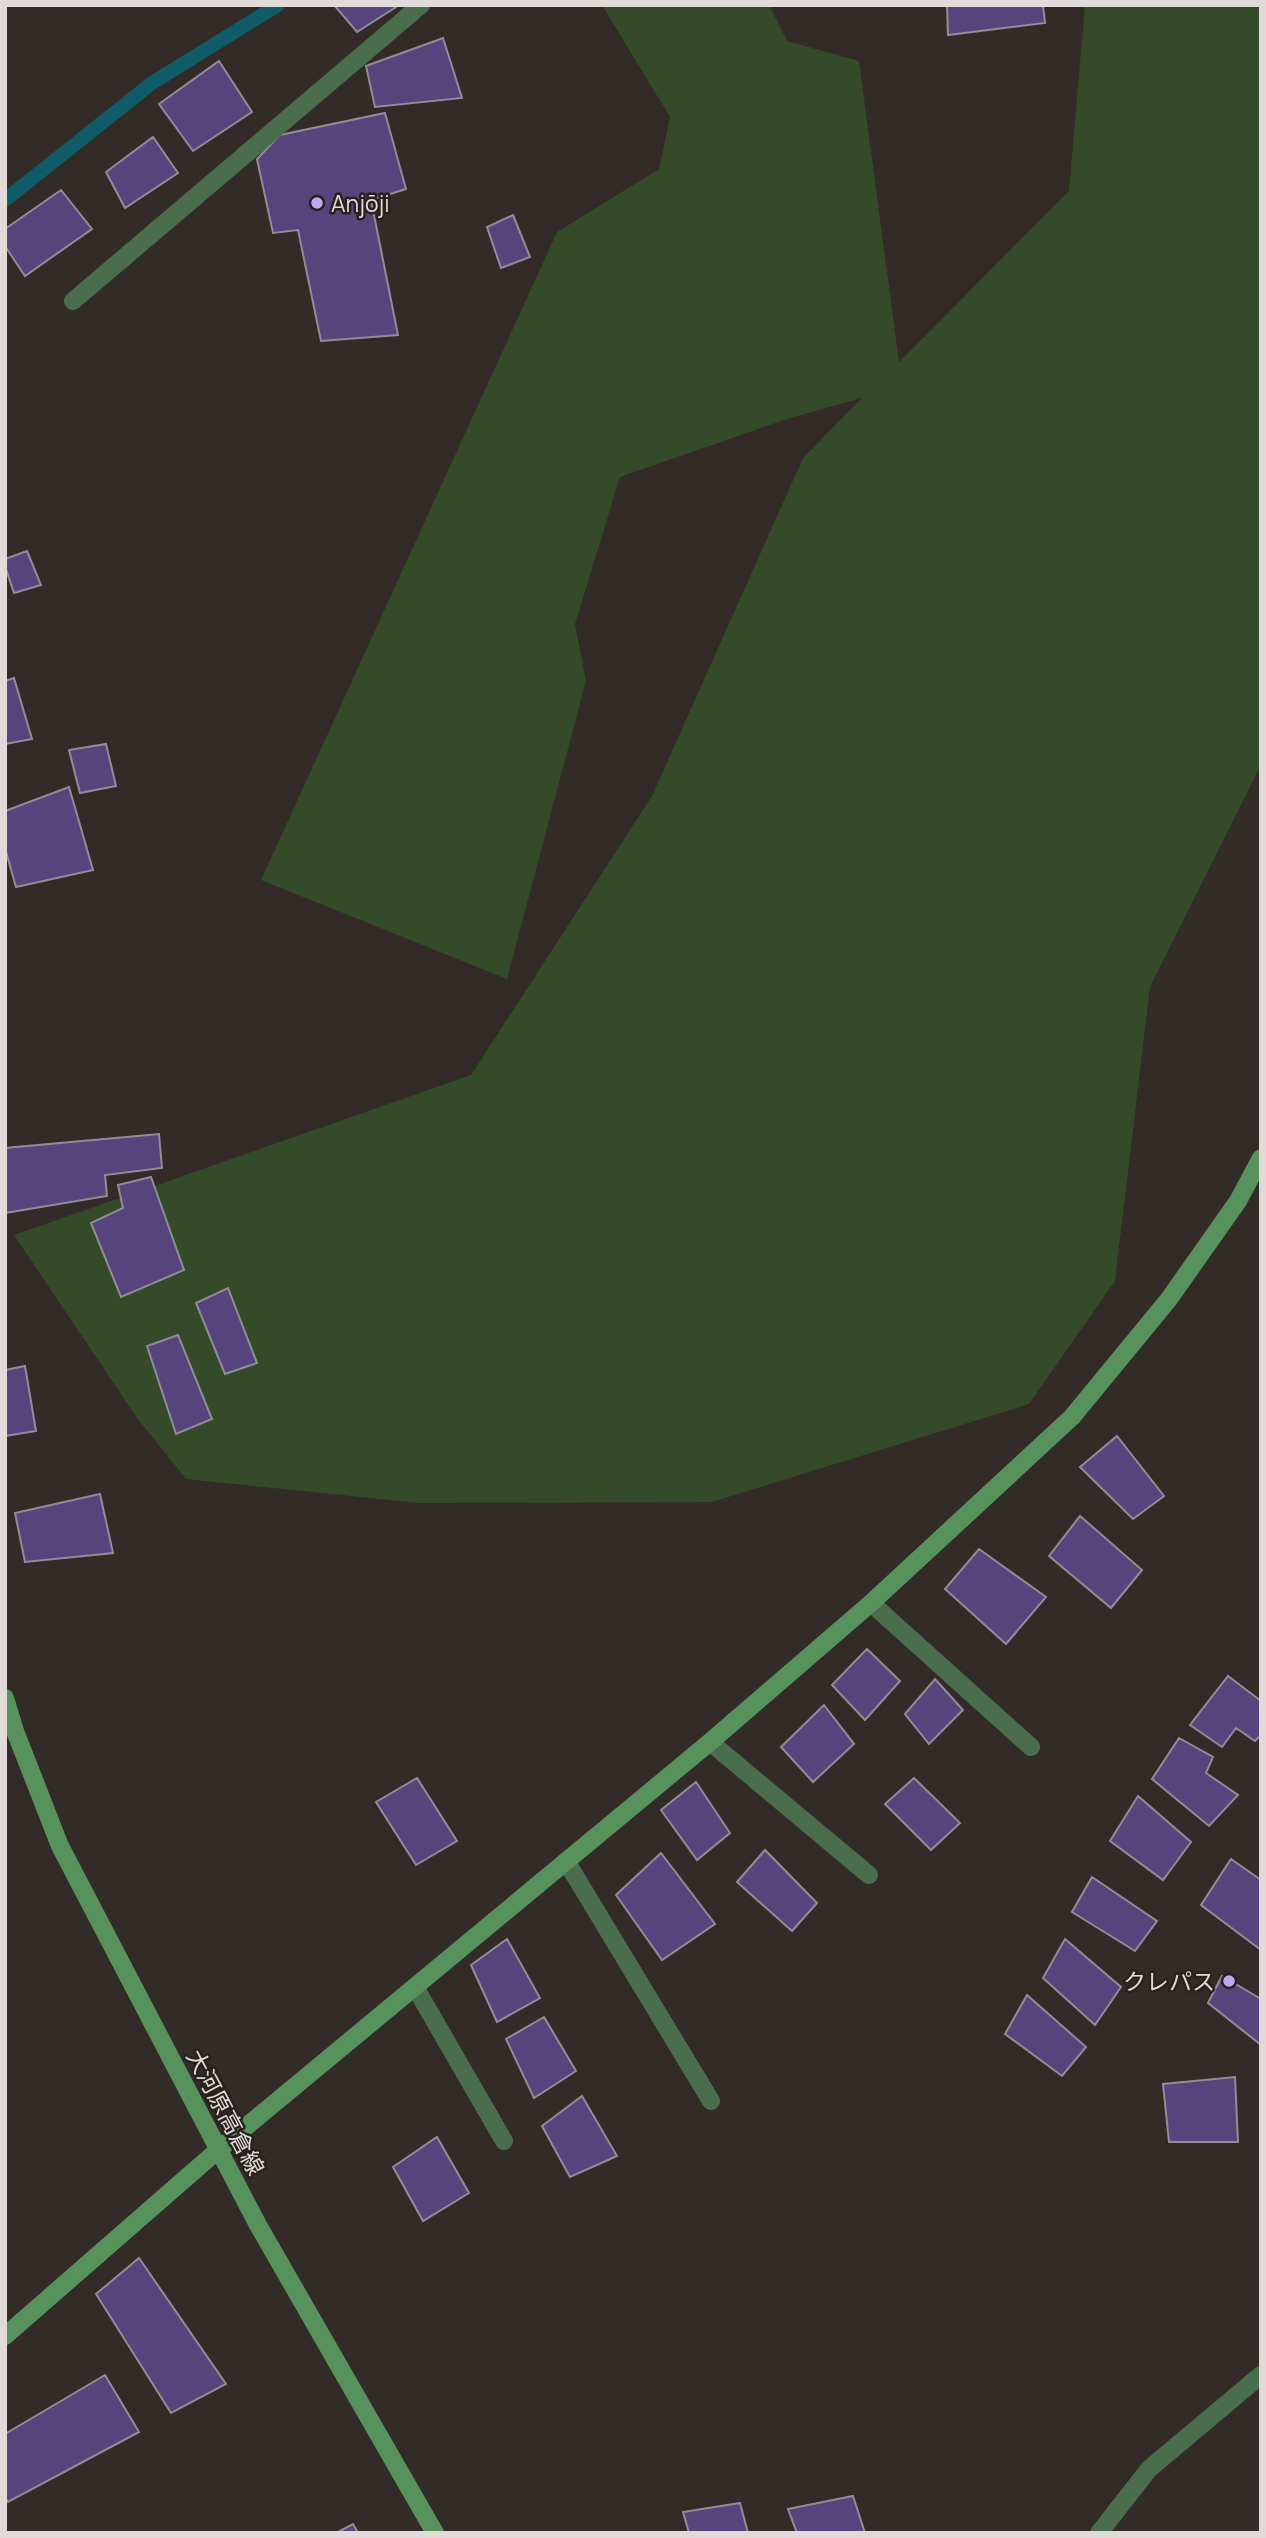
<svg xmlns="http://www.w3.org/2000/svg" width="1266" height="2538" font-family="Manrope,'Noto Sans JP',sans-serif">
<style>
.green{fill:#344a28}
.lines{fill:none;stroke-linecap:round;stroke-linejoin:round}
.stream{stroke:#0f5c68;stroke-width:14}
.building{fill:#56457c;stroke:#8f8d96;stroke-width:2}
.street{stroke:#4a6e4d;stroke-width:18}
.secondary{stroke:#57925d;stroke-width:18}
.poi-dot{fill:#baaaf6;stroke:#29211e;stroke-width:2.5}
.labels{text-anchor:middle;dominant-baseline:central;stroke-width:5;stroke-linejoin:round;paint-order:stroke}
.poi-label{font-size:23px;fill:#e0dbd8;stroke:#29211e;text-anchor:start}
.street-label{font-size:23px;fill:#e0dbd8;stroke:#29211e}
</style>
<rect width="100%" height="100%" fill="#332b28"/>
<path class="green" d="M 602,5 L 769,5 L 787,41 L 859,61 L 899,362 L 1069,191 L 1085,5 L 1261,5 L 1261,765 L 1150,987 L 1115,1281 L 1029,1404 L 712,1502 L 419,1503 L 186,1479 L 137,1418 L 14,1235 L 471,1075 L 652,796 L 803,458 L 862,398 L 790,418 L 620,477 L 575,624 L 586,681 L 507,979 L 261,880 L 557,232 L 659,169 L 670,117 Z"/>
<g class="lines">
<path class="stream" d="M 5,200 L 152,83 L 278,5"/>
</g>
<path class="building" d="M 334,5 L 394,5 L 396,7 L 357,32 Z
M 947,5 L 1043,5 L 1045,23 L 948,35 Z
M 443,38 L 462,98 L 375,107 L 366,66 Z
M 219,61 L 252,112 L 193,151 L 159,104 Z
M 385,113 L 406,189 L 371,200 L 398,335 L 321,341 L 298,230 L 273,233 L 257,159 L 280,135 Z
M 153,137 L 178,173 L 125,208 L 106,172 Z
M 61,190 L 92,229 L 25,276 L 5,246 L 5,229 Z
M 513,215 L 530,257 L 501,268 L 487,227 Z
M 27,551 L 41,585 L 14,593 L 5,566 L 5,559 Z
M 14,678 L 32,739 L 5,744 L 5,681 Z
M 106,744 L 116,786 L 80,793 L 69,750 Z
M 69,787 L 93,870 L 16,887 L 5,848 L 5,811 Z
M 159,1134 L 162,1168 L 105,1175 L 107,1196 L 5,1213 L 5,1148 Z
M 151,1177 L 184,1270 L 121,1297 L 91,1223 L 123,1208 L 118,1185 Z
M 228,1288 L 257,1363 L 225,1374 L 196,1303 Z
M 178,1335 L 212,1419 L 176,1434 L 147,1346 Z
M 25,1366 L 36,1431 L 5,1436 L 5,1370 Z
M 1117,1436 L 1164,1496 L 1133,1519 L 1080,1467 Z
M 100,1494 L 113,1553 L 25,1562 L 15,1513 Z
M 1080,1516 L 1142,1570 L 1111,1608 L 1049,1556 Z
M 979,1549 L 1046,1597 L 1006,1644 L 945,1589 Z
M 867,1649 L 900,1681 L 865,1720 L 832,1685 Z
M 1228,1676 L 1261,1701 L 1261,1735 L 1255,1741 L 1236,1728 L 1222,1747 L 1190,1725 Z
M 935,1679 L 963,1710 L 929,1744 L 905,1714 Z
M 824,1705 L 854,1744 L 813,1782 L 781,1747 Z
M 1179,1738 L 1213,1757 L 1206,1773 L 1238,1795 L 1209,1826 L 1152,1779 Z
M 417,1778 L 457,1841 L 416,1865 L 376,1802 Z
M 914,1778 L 960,1823 L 931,1850 L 885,1804 Z
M 696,1782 L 730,1833 L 697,1860 L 661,1810 Z
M 1138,1796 L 1191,1842 L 1163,1880 L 1110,1841 Z
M 765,1850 L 817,1903 L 792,1931 L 737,1882 Z
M 661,1853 L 715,1924 L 662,1960 L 616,1895 Z
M 1231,1859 L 1261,1880 L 1261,1950 L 1201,1905 Z
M 1092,1877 L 1157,1921 L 1135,1951 L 1072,1912 Z
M 507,1939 L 540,1998 L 497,2022 L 471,1965 Z
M 1065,1939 L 1121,1987 L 1095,2025 L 1043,1978 Z
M 1222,1976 L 1261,1999 L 1261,2045 L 1208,2003 Z
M 1027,1995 L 1086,2047 L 1062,2076 L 1005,2034 Z
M 544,2017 L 576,2071 L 534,2098 L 506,2039 Z
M 1235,2077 L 1238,2142 L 1169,2142 L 1163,2084 Z
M 582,2096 L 617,2156 L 570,2177 L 542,2126 Z
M 437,2137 L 469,2193 L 423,2221 L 393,2167 Z
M 139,2258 L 226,2384 L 171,2413 L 96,2294 Z
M 105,2375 L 139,2432 L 8,2502 L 5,2497 L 5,2434 Z
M 853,2496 L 865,2533 L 797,2533 L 788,2509 Z
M 740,2503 L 748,2533 L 689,2533 L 683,2512 Z
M 353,2524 L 358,2533 L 336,2533 Z"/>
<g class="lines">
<path class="street" d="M 73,301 L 421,5
M 871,1603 L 1031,1747
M 710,1742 L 869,1875
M 566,1861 L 711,2101
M 415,1987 L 504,2141
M 1099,2533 L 1149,2469 L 1261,2375"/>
<path class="secondary" d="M 5,1698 L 15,1731 L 60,1846 L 258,2225 L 435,2533
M 5,2336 L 218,2150 L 710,1742 L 871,1603 L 1072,1417 L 1169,1299 L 1238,1201 L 1261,1158"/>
</g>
<g class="poi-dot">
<circle cx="317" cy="203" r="7"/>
<circle cx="1229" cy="1981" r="7"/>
</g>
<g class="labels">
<g class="poi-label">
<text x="331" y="203">Anjōji</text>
<text x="1215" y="1981" text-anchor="end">クレパス</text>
</g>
<g class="street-label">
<text transform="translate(226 2112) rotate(62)">大河原高倉線</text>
</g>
</g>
<rect width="1266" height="2538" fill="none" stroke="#e0dbd8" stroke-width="14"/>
</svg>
